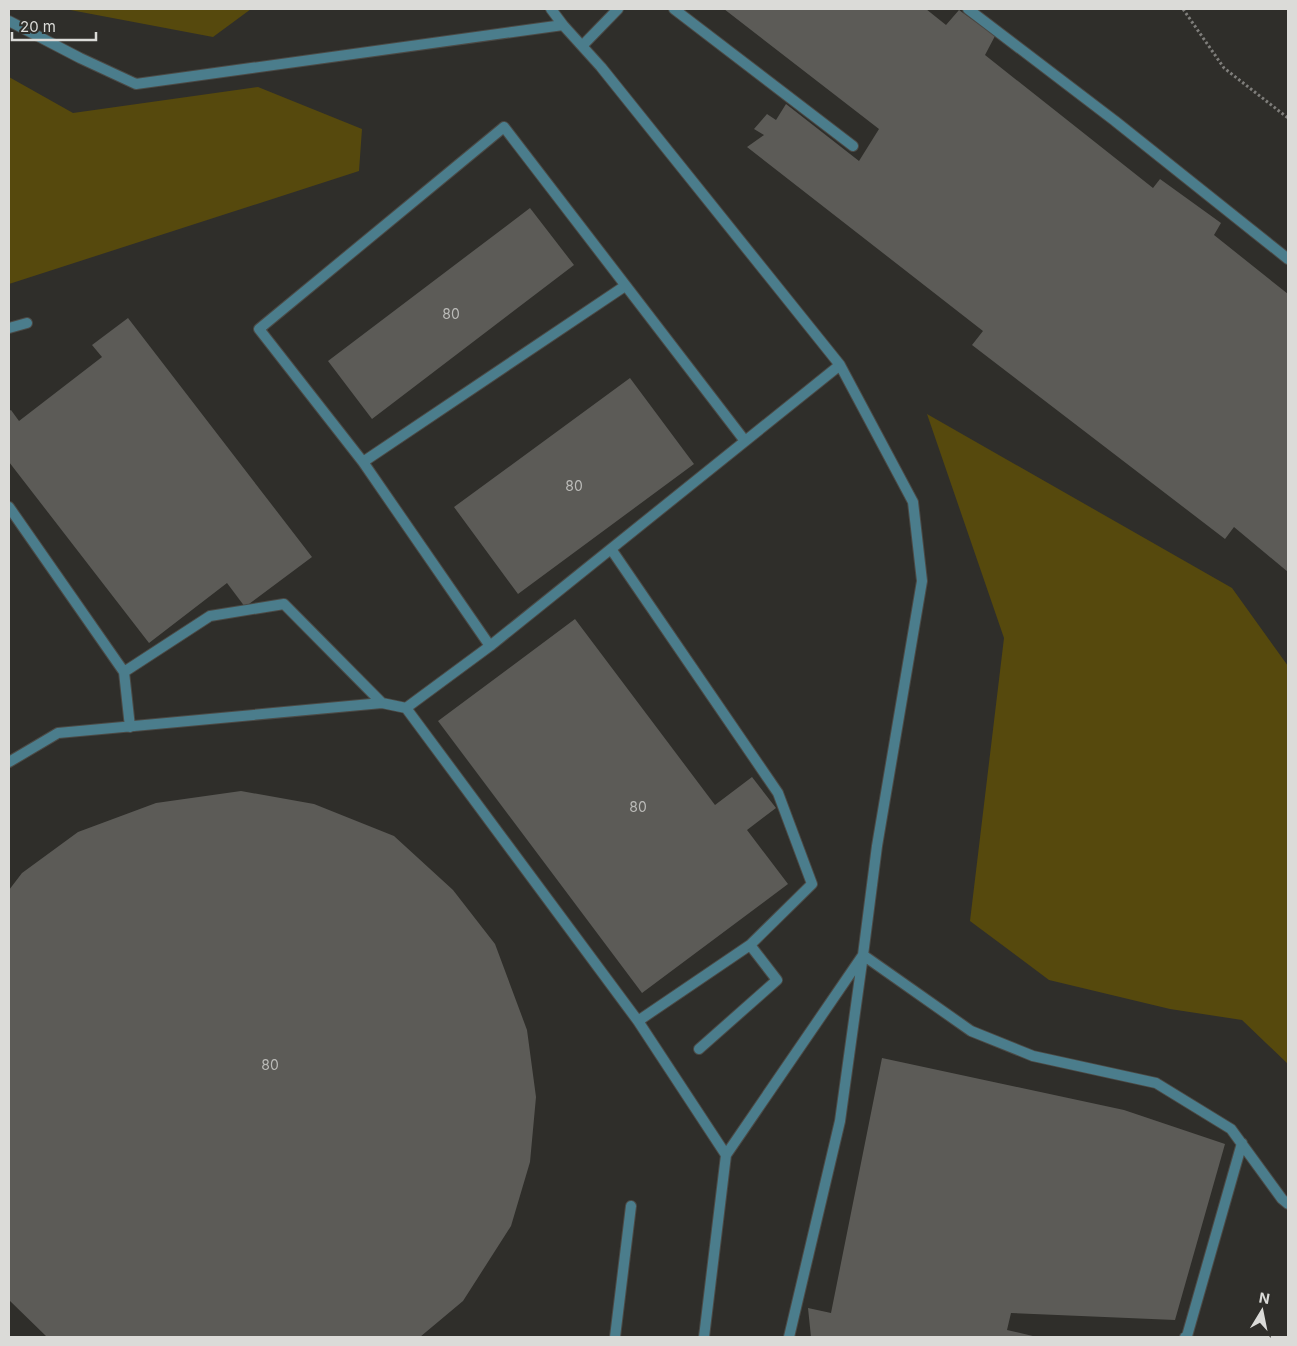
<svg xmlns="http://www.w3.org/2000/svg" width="1297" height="1346" font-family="Inter,sans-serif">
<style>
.green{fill:#56490d}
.building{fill:#5c5b57}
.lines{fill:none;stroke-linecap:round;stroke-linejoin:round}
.lane-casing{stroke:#4b4a46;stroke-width:12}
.path{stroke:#7f7e7b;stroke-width:3;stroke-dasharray:2.5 2.5;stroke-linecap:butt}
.lane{stroke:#4b7d8c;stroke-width:10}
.labels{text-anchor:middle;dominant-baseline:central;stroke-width:4;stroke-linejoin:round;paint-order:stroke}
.number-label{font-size:14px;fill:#bbbbb8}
</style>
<rect width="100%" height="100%" fill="#2f2e2a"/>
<path class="green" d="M 65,9 L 251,9 L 213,37 Z
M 9,77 L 73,113 L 258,87 L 362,129 L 359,171 L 9,284 Z
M 927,414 L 1232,588 L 1288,666 L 1288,1064 L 1242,1020 L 1170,1009 L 1049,980 L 970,921 L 1004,638 Z"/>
<path class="building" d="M 724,9 L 926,9 L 946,25 L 959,10 L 995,36 L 985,55 L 1153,188 L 1160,179 L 1221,223 L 1214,235 L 1288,294 L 1288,572 L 1234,527 L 1225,539 L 972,345 L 983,331 L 747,147 L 764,135 L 754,129 L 767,114 L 776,120 L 786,104 L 859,161 L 879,129 Z
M 530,208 L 574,265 L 372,419 L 328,361 Z
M 128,318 L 312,557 L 245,607 L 227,583 L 149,643 L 9,462 L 9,411 L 11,410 L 19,421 L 102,357 L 92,345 Z
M 630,378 L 694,464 L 518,594 L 454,507 Z
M 575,619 L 715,805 L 752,777 L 776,808 L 747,830 L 788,884 L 642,993 L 438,721 Z
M 241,791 L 314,804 L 394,836 L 453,890 L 495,944 L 527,1030 L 536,1097 L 530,1162 L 511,1226 L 463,1301 L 420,1337 L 47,1337 L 9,1300 L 9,890 L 22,873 L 78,832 L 156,803 Z
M 882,1058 L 1124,1110 L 1225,1144 L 1175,1320 L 1011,1313 L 1007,1330 L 1037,1337 L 811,1337 L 808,1308 L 831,1313 Z"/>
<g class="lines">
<defs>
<path id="lane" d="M 551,9 L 563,25
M 674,9 L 853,146
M 968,9 L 1115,121 L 1288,259
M 9,21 L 80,58 L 136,84 L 563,25 L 601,67 L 840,365 L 913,502 L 922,581 L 877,846 L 863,955 L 726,1155
M 582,46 L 618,9
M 9,328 L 27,323
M 363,462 L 625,286
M 9,507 L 124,672
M 611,549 L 778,793 L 812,884 L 750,945
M 490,646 L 363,462 L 259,329 L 504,127 L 745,441
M 406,708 L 490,646 L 840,365
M 130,727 L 124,672 L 210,616 L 284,604 L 382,703
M 9,762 L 58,733 L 382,703 L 406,708 L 638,1021 L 726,1155 L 704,1337
M 638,1021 L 750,945 L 777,980 L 699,1049
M 615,1337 L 631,1206
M 789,1337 L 840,1121 L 863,955 L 971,1031 L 1033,1056 L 1156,1083 L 1231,1129 L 1282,1199 L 1288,1204
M 1185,1337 L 1187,1336 L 1242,1143"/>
</defs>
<use href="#lane" class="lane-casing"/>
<path class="path" d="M 1183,9 L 1224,68 L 1288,118"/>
<use href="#lane" class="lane"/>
</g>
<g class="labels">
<g class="number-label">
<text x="451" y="313">80</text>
<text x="574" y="485">80</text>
<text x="638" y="806">80</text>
<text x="270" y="1064">80</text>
</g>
</g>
<rect width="1297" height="1346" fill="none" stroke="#dbdbd8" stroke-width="20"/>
<g transform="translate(1262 1311) rotate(10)" stroke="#2f2e2a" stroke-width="4" paint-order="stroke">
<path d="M0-4L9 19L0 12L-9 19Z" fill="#dbdbd8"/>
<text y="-8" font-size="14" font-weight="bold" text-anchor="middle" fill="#dbdbd8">N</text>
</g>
<path d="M12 32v8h84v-8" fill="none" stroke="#dbdbd8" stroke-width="2.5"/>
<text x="20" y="32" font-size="15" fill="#dbdbd8" stroke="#2f2e2a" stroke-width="4" paint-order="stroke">20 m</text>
</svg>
